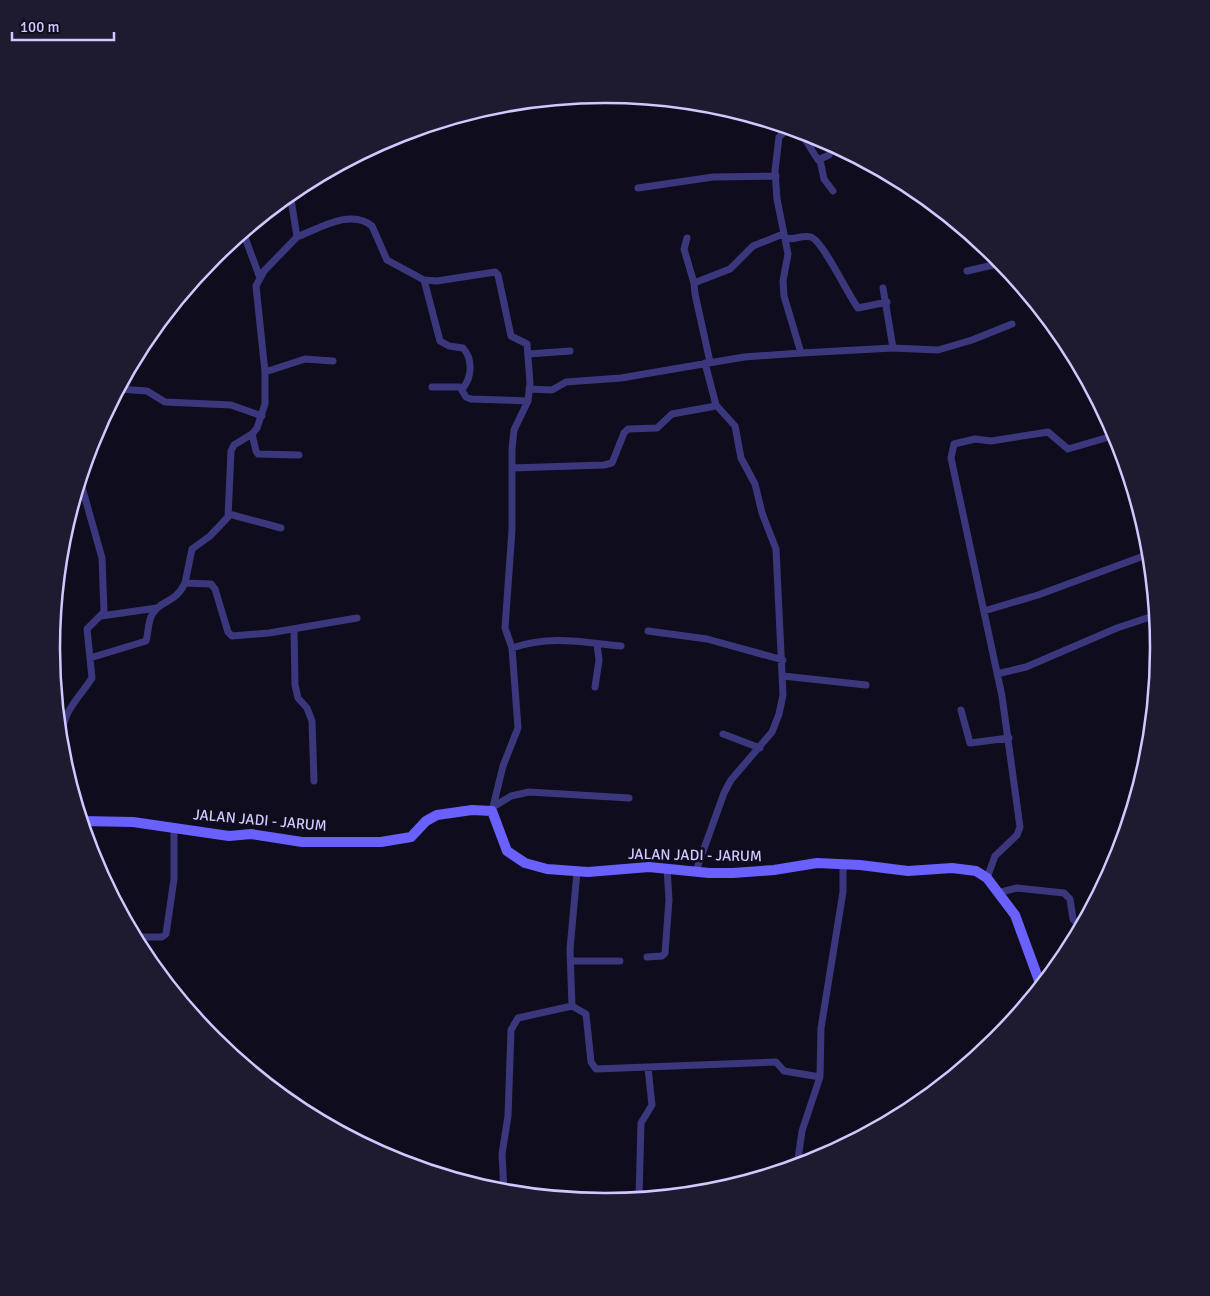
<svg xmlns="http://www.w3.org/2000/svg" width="1210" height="1296" font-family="Signika,sans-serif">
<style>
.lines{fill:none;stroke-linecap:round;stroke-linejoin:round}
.street{stroke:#3b377d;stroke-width:7}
.secondary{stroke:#6960fe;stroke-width:10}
.labels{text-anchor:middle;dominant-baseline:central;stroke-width:5;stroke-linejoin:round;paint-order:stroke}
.street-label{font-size:15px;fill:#d0c9ff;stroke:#0f0c1e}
.rim{fill:none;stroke:#d0c9ff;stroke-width:2.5}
</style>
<rect width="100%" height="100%" fill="#0f0c1e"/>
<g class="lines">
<path class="street" d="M 772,123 L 783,132
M 800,131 L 818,160 L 829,155 L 832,148 L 830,143
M 820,160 L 824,179 L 833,191
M 638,188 L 713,177 L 776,176
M 290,193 L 297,237 C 318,229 351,208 372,226 L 387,260 L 424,280 L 437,281 L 495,272 L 498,275 L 511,336 L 527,344 L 530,383 L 528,401 L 514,430 L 512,449 L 512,530 L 505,628 L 512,648 L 518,728 L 503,766 L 492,811
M 243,232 L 260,278
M 297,237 L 264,271 L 256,286 L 265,372 L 265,404 L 257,428 L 252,434 L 234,445 L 231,451 L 228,517 L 210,536 L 192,549 L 185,583 L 211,584 L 215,589 L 228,632 L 232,636 L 269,633 L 357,618
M 784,237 C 793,242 801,234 811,237 C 823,241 848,295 858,308 L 887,302
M 687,238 L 684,249 L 694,283
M 967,271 L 1002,263
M 424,280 L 440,341 L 449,346 L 463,348 C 473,359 472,377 463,388
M 893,348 L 938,350 L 972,340 L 1012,324
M 801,353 L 893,348 L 883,288
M 529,354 L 570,351
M 710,362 L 695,294 L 694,283 L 730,269 L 753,246 L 783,234
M 265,372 L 305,359 L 333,361
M 432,387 L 460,387 L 466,397 L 471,399 L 528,401
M 119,389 L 147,391 L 165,402 L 231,405 L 262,416
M 529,389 L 552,390 L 566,382 L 621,378 L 744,357 L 801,353 L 784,296 L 783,281 L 788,254 L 777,199 L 775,171 L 779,137 L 789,128
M 252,434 L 256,451 L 258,454 L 299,455
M 512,468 L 604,465 L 612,463 L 624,433 L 628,429 L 657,428 L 672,414 L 716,406
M 229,514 L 281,528
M 984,611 L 1038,595 L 1149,554
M 101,616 L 157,608
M 294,629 L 295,685 L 298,698 L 307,708 L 312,721 L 314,781
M 648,631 L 707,639 L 783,660
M 512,648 C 550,635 581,642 621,646
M 90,658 L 146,641 C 149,632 147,622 153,613 C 162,599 175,604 185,583
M 997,674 L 1026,667 L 1117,628 L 1156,615
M 783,676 L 866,685
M 595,687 L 599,660 L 597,644
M 961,710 L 970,743 L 1009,738
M 723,734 L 760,748
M 61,746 C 62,710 74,705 92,678 L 87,629 L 104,612 L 102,558 L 80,480
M 493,807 L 511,796 L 529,792 L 629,798
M 696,871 L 724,793 L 731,780 L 772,732 L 779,714 L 783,695 L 776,549 L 762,513 L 755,484 L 741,458 L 735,426 L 716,405 L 705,363
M 987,878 L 995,856 L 1017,835 L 1020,827 L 1002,696 L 951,458 L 954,444 L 975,439 L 991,441 L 1048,432 L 1068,449 L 1116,435
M 997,893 L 1017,888 L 1064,893 L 1070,899 L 1073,919 L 1081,926
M 134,937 L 162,937 L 166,934 L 174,879 L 174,828
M 647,957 L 662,956 L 665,953 L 669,900 L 667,868
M 571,961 L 620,961
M 572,1006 L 586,1014 L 591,1062 L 596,1069 L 776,1062 L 784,1071 L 820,1077
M 797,1166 L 802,1131 L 820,1077 L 821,1028 L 843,892 L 843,864
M 504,1192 L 502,1154 L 508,1116 L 511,1030 L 518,1018 L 572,1006 L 570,949 L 577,872
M 639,1198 L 641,1123 L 652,1105 L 648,1068"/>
<path class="secondary" d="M 82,821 L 133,822 L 229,836 L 251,834 L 302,842 L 381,842 L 411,837 L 426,821 L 437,815 L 472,810 L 492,811 L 507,851 L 525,863 L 547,869 L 588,872 L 649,867 L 709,873 L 733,873 L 774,870 L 817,863 L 860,865 L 908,871 L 952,868 L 976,871 L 987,878 L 1015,915 L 1041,986"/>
</g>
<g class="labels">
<g class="street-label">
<text transform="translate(260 820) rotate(5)">JALAN JADI - JARUM</text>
<text transform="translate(695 855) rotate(1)">JALAN JADI - JARUM</text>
</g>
</g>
<path d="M0 0H1210V1296H0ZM60 648a545 545 0 1 1 1090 0a545 545 0 1 1-1090 0Z" fill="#1e1b30" fill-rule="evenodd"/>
<path class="rim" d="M60 648a545 545 0 1 1 1090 0a545 545 0 1 1-1090 0Z"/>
<path d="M12 32v8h102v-8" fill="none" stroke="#d0c9ff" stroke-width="2.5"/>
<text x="20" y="32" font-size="15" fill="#d0c9ff" stroke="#0f0c1e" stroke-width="4" paint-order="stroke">100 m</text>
</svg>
